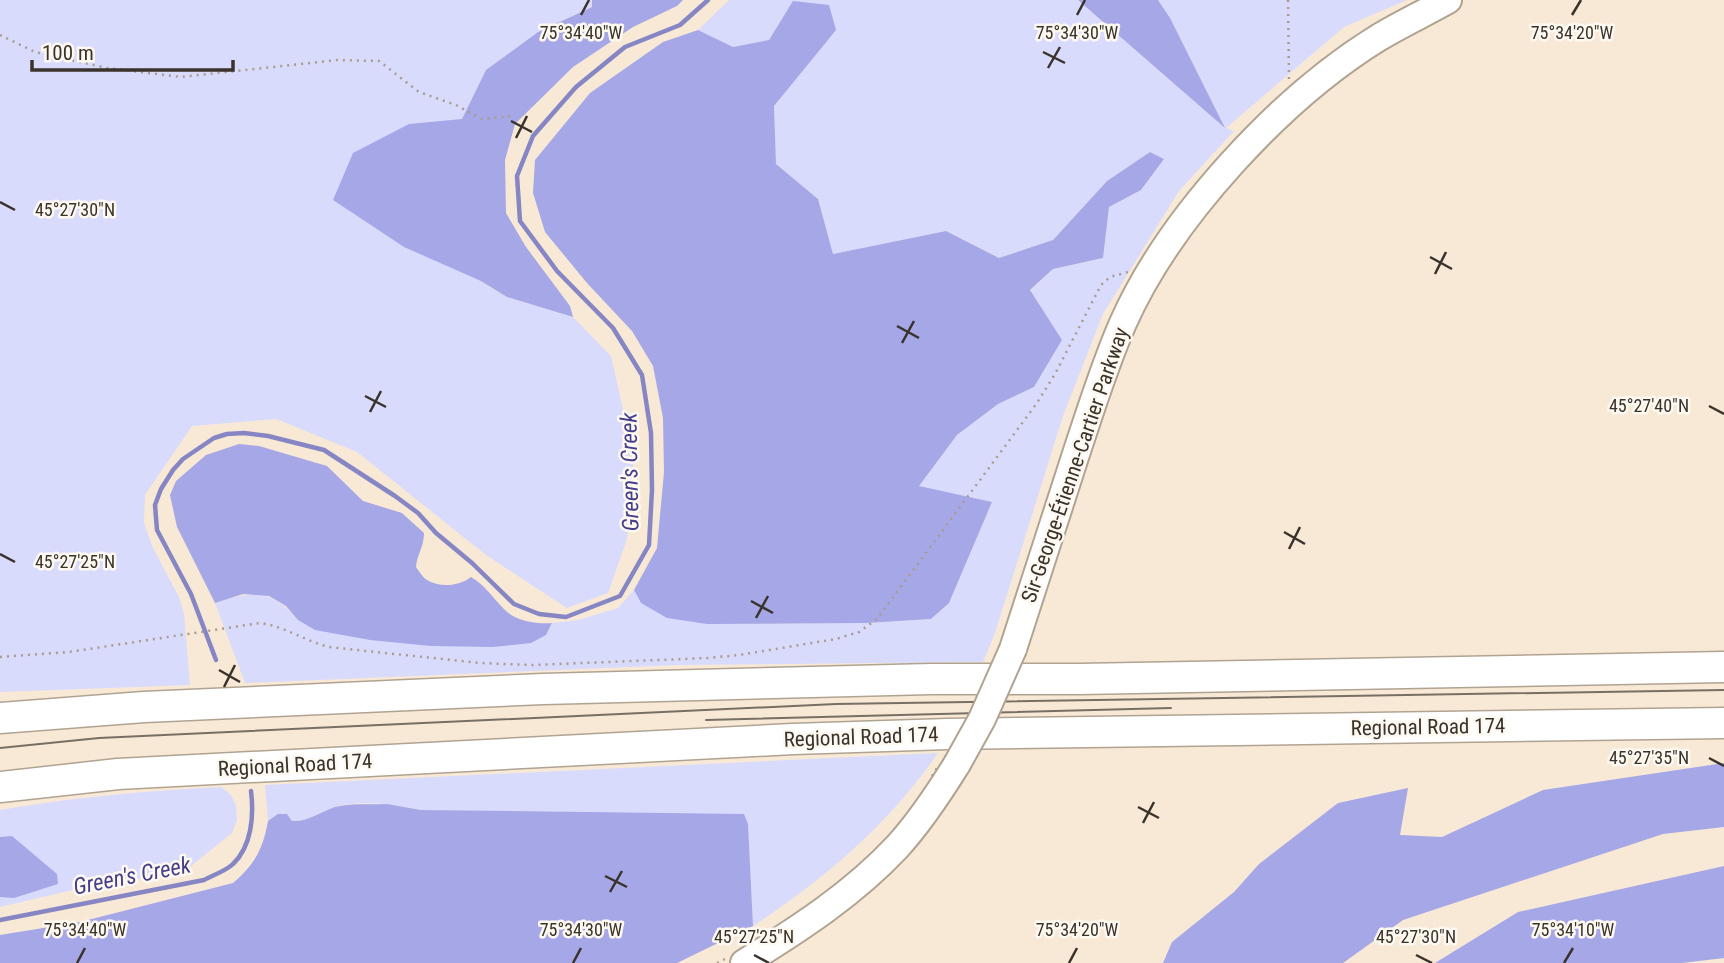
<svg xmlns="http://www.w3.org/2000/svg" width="1724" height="963" font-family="'Roboto Condensed',sans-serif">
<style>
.green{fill:#d9dbfd}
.forest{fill:#a6a7e7}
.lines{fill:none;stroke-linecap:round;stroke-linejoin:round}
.stream{stroke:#8686c4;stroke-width:4.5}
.primary-casing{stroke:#b1a391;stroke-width:30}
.highway-casing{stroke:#b1a391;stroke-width:33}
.path{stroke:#a89c8e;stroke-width:2.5;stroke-dasharray:2 5;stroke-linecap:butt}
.primary{stroke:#fff;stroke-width:26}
.highway{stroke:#fff;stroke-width:30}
.tram{stroke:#786f64;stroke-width:2}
.primary-bridge-casing{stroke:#b1a391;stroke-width:30;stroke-linecap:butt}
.path-bridge{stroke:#a89c8e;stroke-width:2.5;stroke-dasharray:2 5;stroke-linecap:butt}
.primary-bridge{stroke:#fff;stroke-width:26}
.ticks{fill:none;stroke:#39332c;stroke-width:2.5}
.labels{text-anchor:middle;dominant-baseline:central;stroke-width:5;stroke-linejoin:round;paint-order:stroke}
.street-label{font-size:21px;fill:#39332c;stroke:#fdf8f0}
.water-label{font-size:23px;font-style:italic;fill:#453e8a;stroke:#fdf8f0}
.ticks-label{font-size:18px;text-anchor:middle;fill:#39332c;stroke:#fdf8f0;stroke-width:5;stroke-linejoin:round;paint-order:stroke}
</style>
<rect width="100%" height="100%" fill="#f8e9d6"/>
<path class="green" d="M 0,0 L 592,0 L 592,7 L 538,32 L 486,70 L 462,120 L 409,124 L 481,281 L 507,297 L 573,317 L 611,356 L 627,427 L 637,490 L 626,542 L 608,593 L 567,608 L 486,555 L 357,452 L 276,419 L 192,426 L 145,495 L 144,522 L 152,546 L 179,597 L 184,614 L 190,685 L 0,692 Z
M 729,0 L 1078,0 L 1224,127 L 1170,19 L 1158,0 L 1407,0 L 1344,27 L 1226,128 L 1234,131 L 1179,191 L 1103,314 L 1063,416 L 995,633 L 983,662 L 680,665 L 245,683 L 215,603 C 252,591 271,588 298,620 L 546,635 L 552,623 L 578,620 L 618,608 L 634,590 L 641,603 L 707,624 L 867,623 L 931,619 L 949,603 L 992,502 L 918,487 L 957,435 L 998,404 L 1034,387 L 1062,340 L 1030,291 L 1053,269 L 1103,258 L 1109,207 L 1141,190 L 1164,159 L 1150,152 L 1107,181 L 1053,240 L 999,258 L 946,231 L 833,254 L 818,199 L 776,164 L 774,106 L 835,30 L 794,1 L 769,40 L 733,47 L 698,30 Z
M 938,753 C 887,826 827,877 753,926 L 748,824 L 421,810 C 393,805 361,799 333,808 C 319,812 307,822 292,821 L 287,814 L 279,814 L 268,821 L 265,785 Z
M 221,787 L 231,795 L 236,806 L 237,820 L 232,833 L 181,874 L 107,882 L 0,907 L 0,810 C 74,797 147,791 221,787 Z"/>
<path class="forest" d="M 592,0 L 683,0 L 677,6 L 633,27 L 573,67 L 515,124 L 505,160 L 506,213 L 526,247 L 570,306 L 573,317 L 507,297 L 481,281 L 404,247 L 333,200 L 353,153 L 409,124 L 462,119 L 486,70 L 538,32 L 592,7 Z
M 1078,0 L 1158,0 L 1170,18 L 1225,128 Z
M 793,1 L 829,5 L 836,30 L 774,106 L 776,164 L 818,199 L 833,254 L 946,231 L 999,258 L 1053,240 L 1107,181 L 1150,152 L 1164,159 L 1141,190 L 1109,207 L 1103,258 L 1053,269 L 1030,290 L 1062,340 L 1034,387 L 998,404 L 957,435 L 919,486 L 992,502 L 949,603 L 931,619 L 867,623 L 707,624 L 667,618 L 641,603 L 634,590 L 657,548 L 664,472 L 663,418 L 653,366 L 632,331 L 587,283 L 545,232 L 533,193 L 535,160 L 590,93 L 663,42 L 698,30 L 733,47 L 769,40 Z
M 239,444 L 259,446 L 327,466 L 363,501 L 402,513 L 424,533 C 424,547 417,554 416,567 C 419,571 423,578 427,580 C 440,588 460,586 471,577 C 486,586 492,597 504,609 C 515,621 536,624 552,623 L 546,635 L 531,643 L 493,647 L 431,646 L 370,640 L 315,630 L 298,620 L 286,606 L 269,596 L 243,594 L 215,603 L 177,527 L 170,495 L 176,481 L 206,455 Z
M 1724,763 L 1724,827 L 1663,834 L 1403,920 L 1343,963 L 1163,963 L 1172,942 L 1234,892 L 1259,864 L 1338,803 L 1408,788 L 1400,835 L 1442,837 L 1543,790 Z
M 387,804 L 421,810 L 744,814 L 748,824 L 753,926 L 677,963 L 0,963 L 0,935 L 80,922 L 233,883 C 255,864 263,849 268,821 L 278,814 L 287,814 L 292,821 C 308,822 320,812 335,807 C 352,803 370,805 387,804 Z
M 12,836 L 57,874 L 58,884 L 14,898 L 0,897 L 0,837 Z
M 1724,866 L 1724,958 L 1682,963 L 1435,963 L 1518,912 Z"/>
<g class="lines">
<path class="stream" d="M 216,660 L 191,594 L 157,530 L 155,505 L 161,489 L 173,470 L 183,459 L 214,438 L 227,434 L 244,433 L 268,436 L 324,450 L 395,496 L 418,513 L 436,533 L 472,563 L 514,604 L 539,614 L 566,617 L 620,596 L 649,545 L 652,490 L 651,433 L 642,375 L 613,328 L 557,271 L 520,221 L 517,176 L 533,136 L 576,87 L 625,47 L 680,25 L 708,0
M 0,920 L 204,880 C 213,875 226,871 233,864 C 252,846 254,815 251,791"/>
<defs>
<path id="primary" d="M 1013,649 C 1034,585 1054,521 1075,457 C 1090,412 1104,366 1123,323 C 1170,217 1281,98 1378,38 C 1401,24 1425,13 1448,0
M 744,963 C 799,929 853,894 897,847 C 920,822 939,793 957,764"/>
<path id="highway" d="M 0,718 L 144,707 L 543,689 L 931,679 L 1080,679 L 1724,667
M 0,787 L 118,774 L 793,739 L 948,734 L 1724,723"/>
</defs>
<use href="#primary" class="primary-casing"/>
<use href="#highway" class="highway-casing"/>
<path class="path" d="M 1288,0 L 1289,80
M 0,35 L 35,52 L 107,68 L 181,77 L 337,60 L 379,61 L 419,92 L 456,105 L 482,119 L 513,116
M 0,657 L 69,652 L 260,623 C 284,626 305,641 329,647 L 480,663 L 532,665 L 708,658 L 739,655 L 836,639 L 859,632 L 877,619 L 1037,403 L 1055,374 L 1101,285 L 1110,277 L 1128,272
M 717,963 L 725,959"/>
<use href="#primary" class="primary"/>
<use href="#highway" class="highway"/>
<path class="tram" d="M 706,720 L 1171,708
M 0,748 L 99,738 L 836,704 L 1724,690"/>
<defs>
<path id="primary-bridge" d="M 957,764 L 982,719 L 1013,649"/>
</defs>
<use href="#primary-bridge" class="primary-bridge-casing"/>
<path class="path-bridge" d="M 932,776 L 937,768"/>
<use href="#primary-bridge" class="primary-bridge"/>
</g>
<path class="ticks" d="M 581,15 L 589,0M 1077,15 L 1085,0M 1572,15 L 1581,0M 1043,52 L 1065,63M 1048,68 L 1060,47M 511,121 L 532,132M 516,138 L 527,116M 0,202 L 15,210M 1430,257 L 1452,269M 1435,274 L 1446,252M 897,326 L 919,338M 902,343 L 914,321M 365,396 L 386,407M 1709,406 L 1724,414M 370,412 L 381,391M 1284,532 L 1305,544M 1289,549 L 1300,527M 0,554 L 15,562M 751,601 L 773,613M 756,618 L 768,596M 219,670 L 240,682M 224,687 L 235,665M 1709,758 L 1724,766M 1138,807 L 1159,818M 1143,823 L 1154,802M 605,876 L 627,887M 610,892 L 622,871M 754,955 L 769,963M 1416,955 L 1432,963M 77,963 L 85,948M 573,963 L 581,948M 1069,963 L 1077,948M 1564,963 L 1573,948"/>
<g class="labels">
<g class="street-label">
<text transform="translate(1075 465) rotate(-71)">Sir-George-Étienne-Cartier Parkway</text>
<text transform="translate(1428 727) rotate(-1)">Regional Road 174</text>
<text transform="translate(861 737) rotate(-2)">Regional Road 174</text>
<text transform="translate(295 765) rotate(-3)">Regional Road 174</text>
</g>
<g class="water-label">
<text transform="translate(630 472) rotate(-91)">Green's Creek</text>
<text transform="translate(132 876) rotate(-11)">Green's Creek</text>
</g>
</g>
<g class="ticks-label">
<text x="581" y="39">75°34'40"W</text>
<text x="1077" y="39">75°34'30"W</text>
<text x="1572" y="39">75°34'20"W</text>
<text x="75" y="216">45°27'30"N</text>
<text x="1649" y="412">45°27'40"N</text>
<text x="75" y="568">45°27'25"N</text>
<text x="1649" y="764">45°27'35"N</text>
<text x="85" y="936">75°34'40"W</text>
<text x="581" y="936">75°34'30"W</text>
<text x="1077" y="936">75°34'20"W</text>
<text x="1573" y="936">75°34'10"W</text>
<text x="754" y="943">45°27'25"N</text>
<text x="1416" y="943">45°27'30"N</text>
</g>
<path d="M32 60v10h201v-10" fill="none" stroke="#39332c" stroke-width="3.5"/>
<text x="42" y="60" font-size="21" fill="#39332c" stroke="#fdf8f0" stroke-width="5" paint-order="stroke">100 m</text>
</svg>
